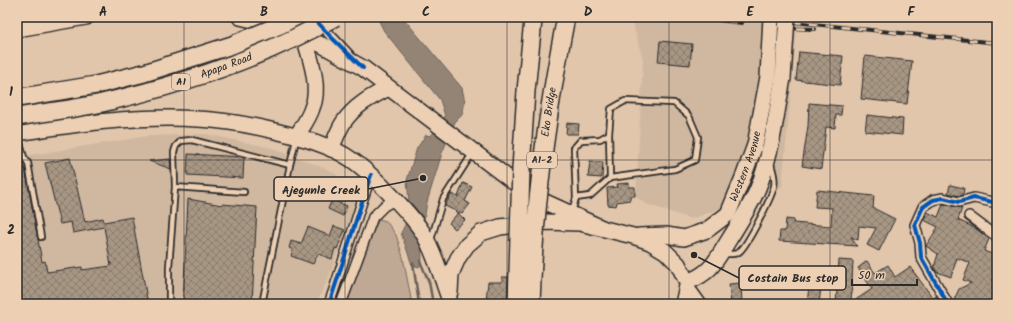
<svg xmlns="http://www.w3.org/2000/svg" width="1014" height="321" font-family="Kalam,sans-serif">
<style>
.built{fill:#d0b8a0}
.grass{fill:#c0a994;stroke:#766a60}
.water{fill:#948476;stroke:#6a6058}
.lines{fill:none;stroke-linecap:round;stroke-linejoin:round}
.stream{stroke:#6a6058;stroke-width:2.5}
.building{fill:url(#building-cross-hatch);stroke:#2b2b2b}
.service-casing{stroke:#2b2b2b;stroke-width:8}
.minor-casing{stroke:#2b2b2b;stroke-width:12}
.tertiary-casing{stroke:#2b2b2b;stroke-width:15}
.primary-casing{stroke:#2b2b2b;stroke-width:18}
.service{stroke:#edd0b4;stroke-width:4.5}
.minor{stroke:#edd0b4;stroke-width:9}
.tertiary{stroke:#edd0b4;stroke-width:12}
.primary{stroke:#edd0b4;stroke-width:15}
.rail-casing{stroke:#2b2b2b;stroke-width:4}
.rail{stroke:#edd0b4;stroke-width:2.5;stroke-dasharray:8;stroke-linecap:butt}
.primary-bridge-casing{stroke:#2b2b2b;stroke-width:18;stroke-linecap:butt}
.motorway-bridge-casing{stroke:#2b2b2b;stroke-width:20;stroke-linecap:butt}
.primary-bridge{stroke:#edd0b4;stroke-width:15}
.motorway-bridge{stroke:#edd0b4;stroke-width:17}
.cycleway-casing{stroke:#edd0b4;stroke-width:6}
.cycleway{stroke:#0057b8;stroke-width:4}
.grid{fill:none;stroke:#2b2b2b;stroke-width:1;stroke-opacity:0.55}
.labels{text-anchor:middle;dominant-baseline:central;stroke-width:3;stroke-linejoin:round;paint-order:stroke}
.shield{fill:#edd0b4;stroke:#655c54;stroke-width:1}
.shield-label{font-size:10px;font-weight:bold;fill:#2b2b2b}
.street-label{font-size:11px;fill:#2b2b2b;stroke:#edd0b4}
.leader{fill:none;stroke:#2b2b2b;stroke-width:1.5}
.callout-dot{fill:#2b2b2b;stroke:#edd0b4;stroke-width:1.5}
.callout{fill:#edd0b4;stroke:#2b2b2b;stroke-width:1.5}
.callout-label{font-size:12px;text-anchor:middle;font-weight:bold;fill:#2b2b2b}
.neatline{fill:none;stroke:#2b2b2b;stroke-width:1.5}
.grid-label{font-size:13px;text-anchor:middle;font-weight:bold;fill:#2b2b2b}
</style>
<defs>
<pattern id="building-cross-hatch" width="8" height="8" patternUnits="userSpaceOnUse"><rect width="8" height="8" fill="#a89684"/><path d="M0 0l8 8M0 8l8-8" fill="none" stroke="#897b6c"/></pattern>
</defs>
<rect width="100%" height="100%" fill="#e1c6ac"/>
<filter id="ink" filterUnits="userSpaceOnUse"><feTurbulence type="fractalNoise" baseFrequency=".025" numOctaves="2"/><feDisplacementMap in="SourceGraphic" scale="8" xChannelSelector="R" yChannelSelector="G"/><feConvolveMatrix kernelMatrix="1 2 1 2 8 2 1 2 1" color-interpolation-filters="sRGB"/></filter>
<g filter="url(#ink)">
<path class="built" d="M 631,17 L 798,17 L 782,187 L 691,219 L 646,204 L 636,197 L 643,60 Z
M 206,134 L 272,148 L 329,170 L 360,190 L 329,277 L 316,304 L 17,304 L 17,157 L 148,136 Z"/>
<path class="grass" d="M 379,219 L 386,221 L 396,235 L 403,257 L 412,304 L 343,304 L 361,257 Z"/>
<path class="water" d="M 377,17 L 404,19 L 462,88 L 465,102 L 462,115 L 455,122 L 442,153 L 427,202 L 421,238 L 422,261 L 419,267 L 412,265 L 401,233 L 405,225 L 409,201 L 407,180 L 417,148 L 426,135 L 431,136 L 445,116 L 440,100 L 384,31 Z"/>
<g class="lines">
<path class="stream" d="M 420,261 L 429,282 L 433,304
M 413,263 L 419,304"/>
</g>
<path class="building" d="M 660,41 L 692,44 L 690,65 L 658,62 Z
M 799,52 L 843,56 L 840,85 L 796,80 Z
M 865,56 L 912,61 L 907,104 L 861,99 Z
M 809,103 L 842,106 L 841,115 L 836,115 L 835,128 L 826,127 L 821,169 L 802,166 L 808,126 Z
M 867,115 L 903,119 L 902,135 L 865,131 Z
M 567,123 L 579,124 L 578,134 L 566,134 Z
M 188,154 L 244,157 L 243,178 L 187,175 Z
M 70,158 L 85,222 L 103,218 L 104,222 L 132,217 L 148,304 L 17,304 L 17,170 L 25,168 L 42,262 L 45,261 L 47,272 L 82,267 L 82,270 L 111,266 L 104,227 L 73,233 L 71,222 L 60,224 L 45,163 Z
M 170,159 L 171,169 L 149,161 Z
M 590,161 L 603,162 L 602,178 L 588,177 Z
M 463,183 L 472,187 L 465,201 L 470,204 L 462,214 L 445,206 L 451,194 L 458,197 Z
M 629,183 L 629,187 L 635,187 L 635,196 L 630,196 L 630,200 L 617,202 L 616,206 L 608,205 L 607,188 L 618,187 L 617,184 Z
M 950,185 L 964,188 L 963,195 L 959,196 L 948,193 Z
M 817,190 L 874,196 L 873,208 L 895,219 L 879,251 L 867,245 L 876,228 L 859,226 L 858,240 L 851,237 L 857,246 L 779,241 L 780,231 L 785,231 L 786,219 L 794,220 L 793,223 L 831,226 L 832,208 L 815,207 Z
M 188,199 L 222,205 L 222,204 L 257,207 L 252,304 L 183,304 Z
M 332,200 L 347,206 L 343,216 L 328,209 Z
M 943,204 L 962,208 L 958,220 L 975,228 L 989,239 L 984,251 L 997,256 L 997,304 L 954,304 L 953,302 L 959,289 L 971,283 L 963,280 L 970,263 L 957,258 L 951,277 L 937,272 L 934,267 L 938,254 L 926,246 L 938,227 L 924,220 L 927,212 L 938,217 Z
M 458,213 L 465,220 L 455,229 L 449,223 Z
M 334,226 L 345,230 L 337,249 L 335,248 L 332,259 L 318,254 L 313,264 L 291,256 L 293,250 L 289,248 L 291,241 L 301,244 L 308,227 L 330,236 Z
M 839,260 L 853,261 L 851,303 L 872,289 L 858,268 L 867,261 L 875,273 L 888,265 L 895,277 L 910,267 L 933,298 L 936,296 L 941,304 L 836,304 Z
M 502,277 L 508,277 L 507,304 L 502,304 L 502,302 L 486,300 L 488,282 L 502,282 Z
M 741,283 L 742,304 L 731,304 L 729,284 Z
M 809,286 L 821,287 L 819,304 L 807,304 Z"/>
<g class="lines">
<defs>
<path id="service" d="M 609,134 L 610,178
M 18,136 L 24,157 L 28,163 L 41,237
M 175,187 L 244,192
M 572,212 L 576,198 L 574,148 L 581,140 L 600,139 L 609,134 L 611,109 L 625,101 L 674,103 L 689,116 L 698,137 L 695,160 L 675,169 L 610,178 L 590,196 L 576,198
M 431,240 L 443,199 L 472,154
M 724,254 C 728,254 735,255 739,252 C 747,246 772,197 774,186 C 776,179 773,171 771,164
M 169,304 L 169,267 L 175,187 L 174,152 L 176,146 L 181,141 L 192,140 L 290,165 L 296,140
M 262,304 L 290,165"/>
<path id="minor" d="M 313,17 L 349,55
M 969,216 L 997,237
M 329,304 C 344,261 356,218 371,175
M 341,304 L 373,217 L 384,206 L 396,199
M 948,304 L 921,257 L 920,243 L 915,225 L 923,207 L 933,200 L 943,198 L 959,202 L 974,198 L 997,203"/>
<path id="tertiary" d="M 687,286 L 700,304"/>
<g id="primary">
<path d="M 240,17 L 253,20 L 304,37 L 322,45 L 363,68 L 532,196 L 602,228"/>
<path d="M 17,29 L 86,17"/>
<path d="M 17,133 C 76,124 138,115 198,119 C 224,120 250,125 275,131 C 300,137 331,145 352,160 C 364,168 375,179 386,190 C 399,203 413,217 423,233 C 435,253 441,276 449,298"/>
<path d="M 297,136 C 302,127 309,118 312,108 C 321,88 310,57 304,37"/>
<path d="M 331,149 C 335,140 338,131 343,123 C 354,106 371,97 388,88"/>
<path id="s1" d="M 639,236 L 666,235 L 684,238 L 707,230 L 728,214 L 744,175 L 755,145 L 768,77"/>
<path d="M 687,282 C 712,273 716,260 730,238 C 740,222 751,205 758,188 C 772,153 776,115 783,78"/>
<path d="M 450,292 L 451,274 L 458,258 L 467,245 L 481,233 L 500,227 L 543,222 L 580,223 L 633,236 L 650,242 L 665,251 L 678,264 L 687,282 L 687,286 L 683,304"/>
</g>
</defs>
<use href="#service" class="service-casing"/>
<use href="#minor" class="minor-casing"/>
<use href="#tertiary" class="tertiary-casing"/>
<use href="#primary" class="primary-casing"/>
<use href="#service" class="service"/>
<use href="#minor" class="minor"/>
<use href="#tertiary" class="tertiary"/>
<use href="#primary" class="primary"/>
<defs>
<path id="rail" d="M 697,17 L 742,23
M 746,17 L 997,43
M 17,19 L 28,17
M 781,28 L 815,29"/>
</defs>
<use href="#rail" class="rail-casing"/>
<use href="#rail" class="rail"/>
<defs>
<path id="primary-bridge" d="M 768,77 L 771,17
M 783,78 L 787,17"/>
<g id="motorway-bridge">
<path d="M 17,98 L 96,85 L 144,73 L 232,45 L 280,25 L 295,17"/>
<path id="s2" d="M 18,117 C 46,112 74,109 102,103 C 181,85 264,57 335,17"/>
<path d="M 517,304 L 521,169 L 526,91 L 533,20"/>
<path id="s3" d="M 531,304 C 534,207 547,112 566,17"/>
</g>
</defs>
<use href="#primary-bridge" class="primary-bridge-casing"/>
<use href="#motorway-bridge" class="motorway-bridge-casing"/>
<use href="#primary-bridge" class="primary-bridge"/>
<use href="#motorway-bridge" class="motorway-bridge"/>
<defs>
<path id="cycleway" d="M 313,17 L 330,36 L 363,68
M 329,304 C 344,261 356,218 371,175
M 948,304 L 921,257 L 920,243 L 915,225 L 923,207 L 933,200 L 943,198 L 959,202 L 974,198 L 997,203"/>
</defs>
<use href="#cycleway" class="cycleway-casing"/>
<use href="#cycleway" class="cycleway"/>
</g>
</g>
<path class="grid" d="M 184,17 L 184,304M 345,17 L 345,304M 507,17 L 507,304M 669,17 L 669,304M 830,17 L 830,304M 17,160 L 997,160"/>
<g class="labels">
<g class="shield">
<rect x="172" y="74" width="18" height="16" rx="3"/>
<rect x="527" y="152" width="30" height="16" rx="3"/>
</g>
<g class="shield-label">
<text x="181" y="82">A1</text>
<text x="542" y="160">A1-2</text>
</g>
<g class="street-label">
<text stroke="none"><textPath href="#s2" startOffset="215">Apapa Road</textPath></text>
<text stroke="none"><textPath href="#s3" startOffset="193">Eko Bridge</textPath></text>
<text stroke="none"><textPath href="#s1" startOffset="147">Western Avenue</textPath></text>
</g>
</g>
<path class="leader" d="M423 178L368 189M694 255L739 278"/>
<g class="callout-dot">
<circle cx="423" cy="178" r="4"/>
<circle cx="694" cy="255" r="4"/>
</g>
<g class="callout">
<rect x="274" y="177" width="94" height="24" rx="4"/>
<rect x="739" y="266" width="107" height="24" rx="4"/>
</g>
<g class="callout-label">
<text x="321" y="194">Ajegunle Creek</text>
<text x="793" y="282">Costain Bus stop</text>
</g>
<rect width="1014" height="321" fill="none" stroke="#edd0b4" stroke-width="44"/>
<path d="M852 279v6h65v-6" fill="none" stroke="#2b2b2b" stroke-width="2"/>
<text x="858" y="279" font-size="12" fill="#2b2b2b" stroke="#edd0b4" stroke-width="3" paint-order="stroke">50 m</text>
<rect x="22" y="22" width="970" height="277" class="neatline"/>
<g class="grid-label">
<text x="103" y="16">A</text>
<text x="264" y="16">B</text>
<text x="426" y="16">C</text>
<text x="588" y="16">D</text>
<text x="750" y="16">E</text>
<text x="911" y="16">F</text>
<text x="11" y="96">1</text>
<text x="11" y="234">2</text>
</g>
</svg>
